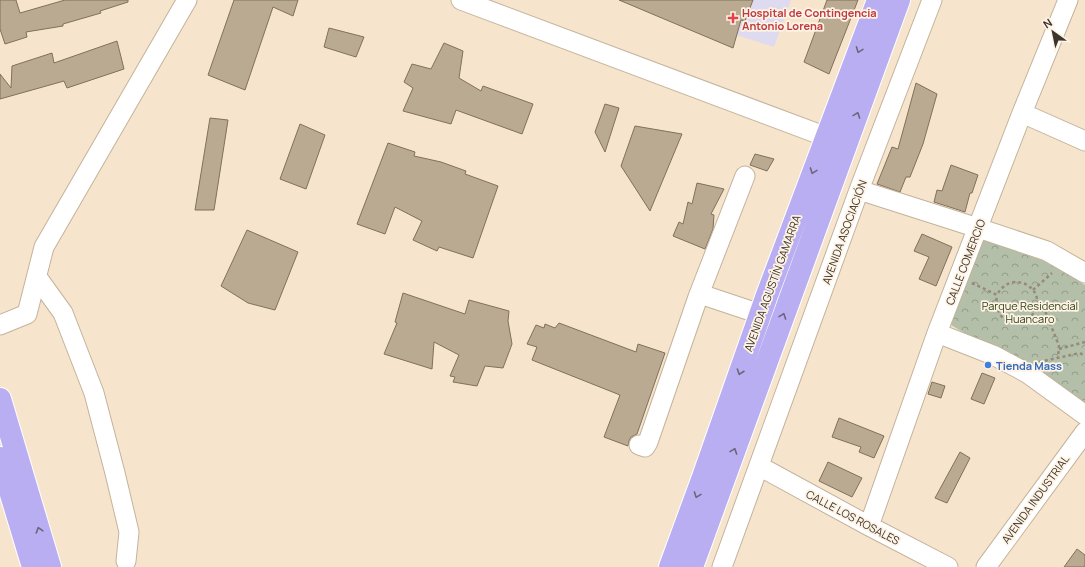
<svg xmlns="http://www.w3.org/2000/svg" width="1085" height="567" font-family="Manrope,sans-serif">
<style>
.medical{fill:#dedaf0}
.park{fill:url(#park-crowns)}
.building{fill:#baaa92;stroke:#80715a}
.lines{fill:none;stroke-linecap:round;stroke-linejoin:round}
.minor-casing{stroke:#c4b39b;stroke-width:21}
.highway-casing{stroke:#fff;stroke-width:24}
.path{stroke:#968a79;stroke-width:2.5;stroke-dasharray:3 3;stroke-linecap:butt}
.minor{stroke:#fff;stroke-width:19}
.highway{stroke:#b9aef2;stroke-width:22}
.oneway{stroke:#6e657b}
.health-dot{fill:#e0444e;stroke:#fef3e4;stroke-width:1.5}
.shop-dot{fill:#3f7fe0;stroke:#fef3e4;stroke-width:1.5}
.labels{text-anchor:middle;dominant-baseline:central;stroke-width:3.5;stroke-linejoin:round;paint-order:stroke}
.health-label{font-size:11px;font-weight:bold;fill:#be3a42;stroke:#fef3e4;text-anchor:start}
.street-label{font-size:11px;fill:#3c352b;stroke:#fef3e4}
.park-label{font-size:11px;fill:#2f4417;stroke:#fef3e4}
.shop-label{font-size:11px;font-weight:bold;fill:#366cbe;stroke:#fef3e4;text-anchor:start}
</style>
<defs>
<pattern id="park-crowns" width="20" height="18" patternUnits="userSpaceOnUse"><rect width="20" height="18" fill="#b3bfa8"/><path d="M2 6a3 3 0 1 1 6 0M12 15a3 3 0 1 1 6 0" fill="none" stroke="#939c89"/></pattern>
</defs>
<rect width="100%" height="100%" fill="#f6e5cc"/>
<path class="medical" d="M 627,0 L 791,0 L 774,47 Z"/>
<path class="park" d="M 983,239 L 1055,265 L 1085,285 L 1085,405 L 951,325 Z"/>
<path class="building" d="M 0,0 L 16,0 L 20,13 L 65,0 L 128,0 L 128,2 L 100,11 L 101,13 L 63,24 L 63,26 L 26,32 L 27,37 L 5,44 L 0,29 Z
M 234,0 L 298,0 L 293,16 L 273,7 L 245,90 L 208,75 Z
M 619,0 L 753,0 L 745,21 L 741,20 L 733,48 Z
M 827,0 L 858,0 L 829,74 L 804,62 Z
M 329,28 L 364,37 L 356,57 L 324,47 Z
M 117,41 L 124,69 L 67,88 L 64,81 L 0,99 L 0,74 L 11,88 L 12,66 L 52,53 L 54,63 Z
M 444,43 L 463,51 L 459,78 L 481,91 L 483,86 L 533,104 L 522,134 L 456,110 L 451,124 L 403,111 L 413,88 L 404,82 L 412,64 L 431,69 Z
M 916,83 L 937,94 L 923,144 L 910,177 L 906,177 L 900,192 L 877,184 L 892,147 L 898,149 Z
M 605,104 L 619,108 L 605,152 L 595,132 Z
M 210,118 L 228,120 L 214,210 L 195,210 Z
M 300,124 L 325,135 L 306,189 L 280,179 Z
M 635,126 L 682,134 L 650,211 L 621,166 Z
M 388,143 L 415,152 L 414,156 L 441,162 L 466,171 L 465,174 L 498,186 L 473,258 L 439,247 L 437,251 L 413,240 L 422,221 L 395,207 L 385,234 L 357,224 Z
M 755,154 L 774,159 L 767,171 L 750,165 Z
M 951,165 L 978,175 L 972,193 L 970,193 L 965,212 L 934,202 L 937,190 L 942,191 Z
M 697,183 L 724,189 L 711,214 L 714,215 L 713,229 L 705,249 L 673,236 L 679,222 L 683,224 L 688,202 L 692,204 Z
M 247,230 L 298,252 L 275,310 L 248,303 L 221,286 Z
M 922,234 L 952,247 L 936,286 L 919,279 L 929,257 L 914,251 Z
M 403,293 L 465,314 L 469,300 L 509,311 L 508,321 L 512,344 L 503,368 L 485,366 L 477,386 L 453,382 L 455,377 L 450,376 L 459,355 L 434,342 L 432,369 L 384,354 L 397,323 L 395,322 Z
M 559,323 L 636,352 L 638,344 L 665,353 L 637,434 L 631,437 L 629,441 L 628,446 L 604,437 L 620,395 L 532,360 L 537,347 L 527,344 L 536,325 L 544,328 L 545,324 L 555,328 Z
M 982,373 L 995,378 L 984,404 L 971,399 Z
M 932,382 L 945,386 L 941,398 L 928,394 Z
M 839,418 L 884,436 L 874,458 L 859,452 L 861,447 L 832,437 Z
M 960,452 L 970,458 L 947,503 L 935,498 Z
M 828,462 L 862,478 L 852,497 L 819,481 Z
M 1077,549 L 1085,555 L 1085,567 L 1064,567 Z"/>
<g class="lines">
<defs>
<path id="minor" d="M 461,0 L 840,142
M 1022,113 L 1085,141
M 859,190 L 978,228 L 1047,251 L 1085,273
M 37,277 L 63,313 L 94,393 L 115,473 L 129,532 L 126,561
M 698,297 L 703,295 L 760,314
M 0,325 L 27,314 L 44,247 L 187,0
M 937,333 L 993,355 L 1027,373 L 1085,415
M 639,445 L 645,447 L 648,442 L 698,297 L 745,176
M 759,466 L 869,526 L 948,567
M 869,526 L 937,333 L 1022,113 L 1068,0
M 722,567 L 859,190 L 932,0
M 986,567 L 1085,432"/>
<path id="highway" d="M 0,399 L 50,567
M 0,458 L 33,567
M 670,567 L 703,477 L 767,295 L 878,0
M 692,567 L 899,0"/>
</defs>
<use href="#minor" class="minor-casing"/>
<use href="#highway" class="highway-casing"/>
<path class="path" d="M 972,283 L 997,295 C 1011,268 1048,288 1034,312 C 1032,316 1028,320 1023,322 C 1005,328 994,312 997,295
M 1033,290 L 1052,273
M 1037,304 L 1044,308 L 1059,346 L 1058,358
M 1059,349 L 1085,342
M 1039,362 L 1080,353 L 1085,356"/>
<use href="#minor" class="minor"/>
<use href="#highway" class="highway"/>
</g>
<defs><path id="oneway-chevron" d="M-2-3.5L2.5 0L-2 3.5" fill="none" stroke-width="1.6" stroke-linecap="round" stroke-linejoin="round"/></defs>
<g class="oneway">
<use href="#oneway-chevron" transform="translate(859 50) rotate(111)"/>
<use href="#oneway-chevron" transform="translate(857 115) rotate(-70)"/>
<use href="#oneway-chevron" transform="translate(813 171) rotate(110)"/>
<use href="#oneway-chevron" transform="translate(783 316) rotate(-70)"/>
<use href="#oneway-chevron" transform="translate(740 372) rotate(109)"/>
<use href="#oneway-chevron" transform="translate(734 451) rotate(-70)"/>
<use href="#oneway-chevron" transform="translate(697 495) rotate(110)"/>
<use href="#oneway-chevron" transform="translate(39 530) rotate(-107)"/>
</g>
<path class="health-dot" d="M731 12h4v4h4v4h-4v4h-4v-4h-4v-4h4z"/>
<circle class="shop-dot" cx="988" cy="365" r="4"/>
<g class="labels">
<g class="health-label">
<text x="742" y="12">Hospital de Contingencia<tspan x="742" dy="13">Antonio Lorena</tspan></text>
</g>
<g class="street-label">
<text transform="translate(844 232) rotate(-70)">AVENIDA ASOCIACIÓN</text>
<text transform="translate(965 262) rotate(-69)">CALLE COMERCIO</text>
<text transform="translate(772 283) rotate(-70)">AVENIDA AGUSTÍN GAMARRA</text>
<text transform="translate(1035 499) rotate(-54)">AVENIDA INDUSTRIAL</text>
<text transform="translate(853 517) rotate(28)">CALLE LOS ROSALES</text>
</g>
<g class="park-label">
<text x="1030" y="305">Parque Residencial<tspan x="1030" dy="13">Huancaro</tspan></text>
</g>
<g class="shop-label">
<text x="996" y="365">Tienda Mass</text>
</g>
</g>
<g transform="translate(1053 32) rotate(327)" stroke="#fef3e4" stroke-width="3" paint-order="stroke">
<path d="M0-3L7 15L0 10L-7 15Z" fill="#3c352b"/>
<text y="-6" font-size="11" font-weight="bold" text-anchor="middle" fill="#3c352b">N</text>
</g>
</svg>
